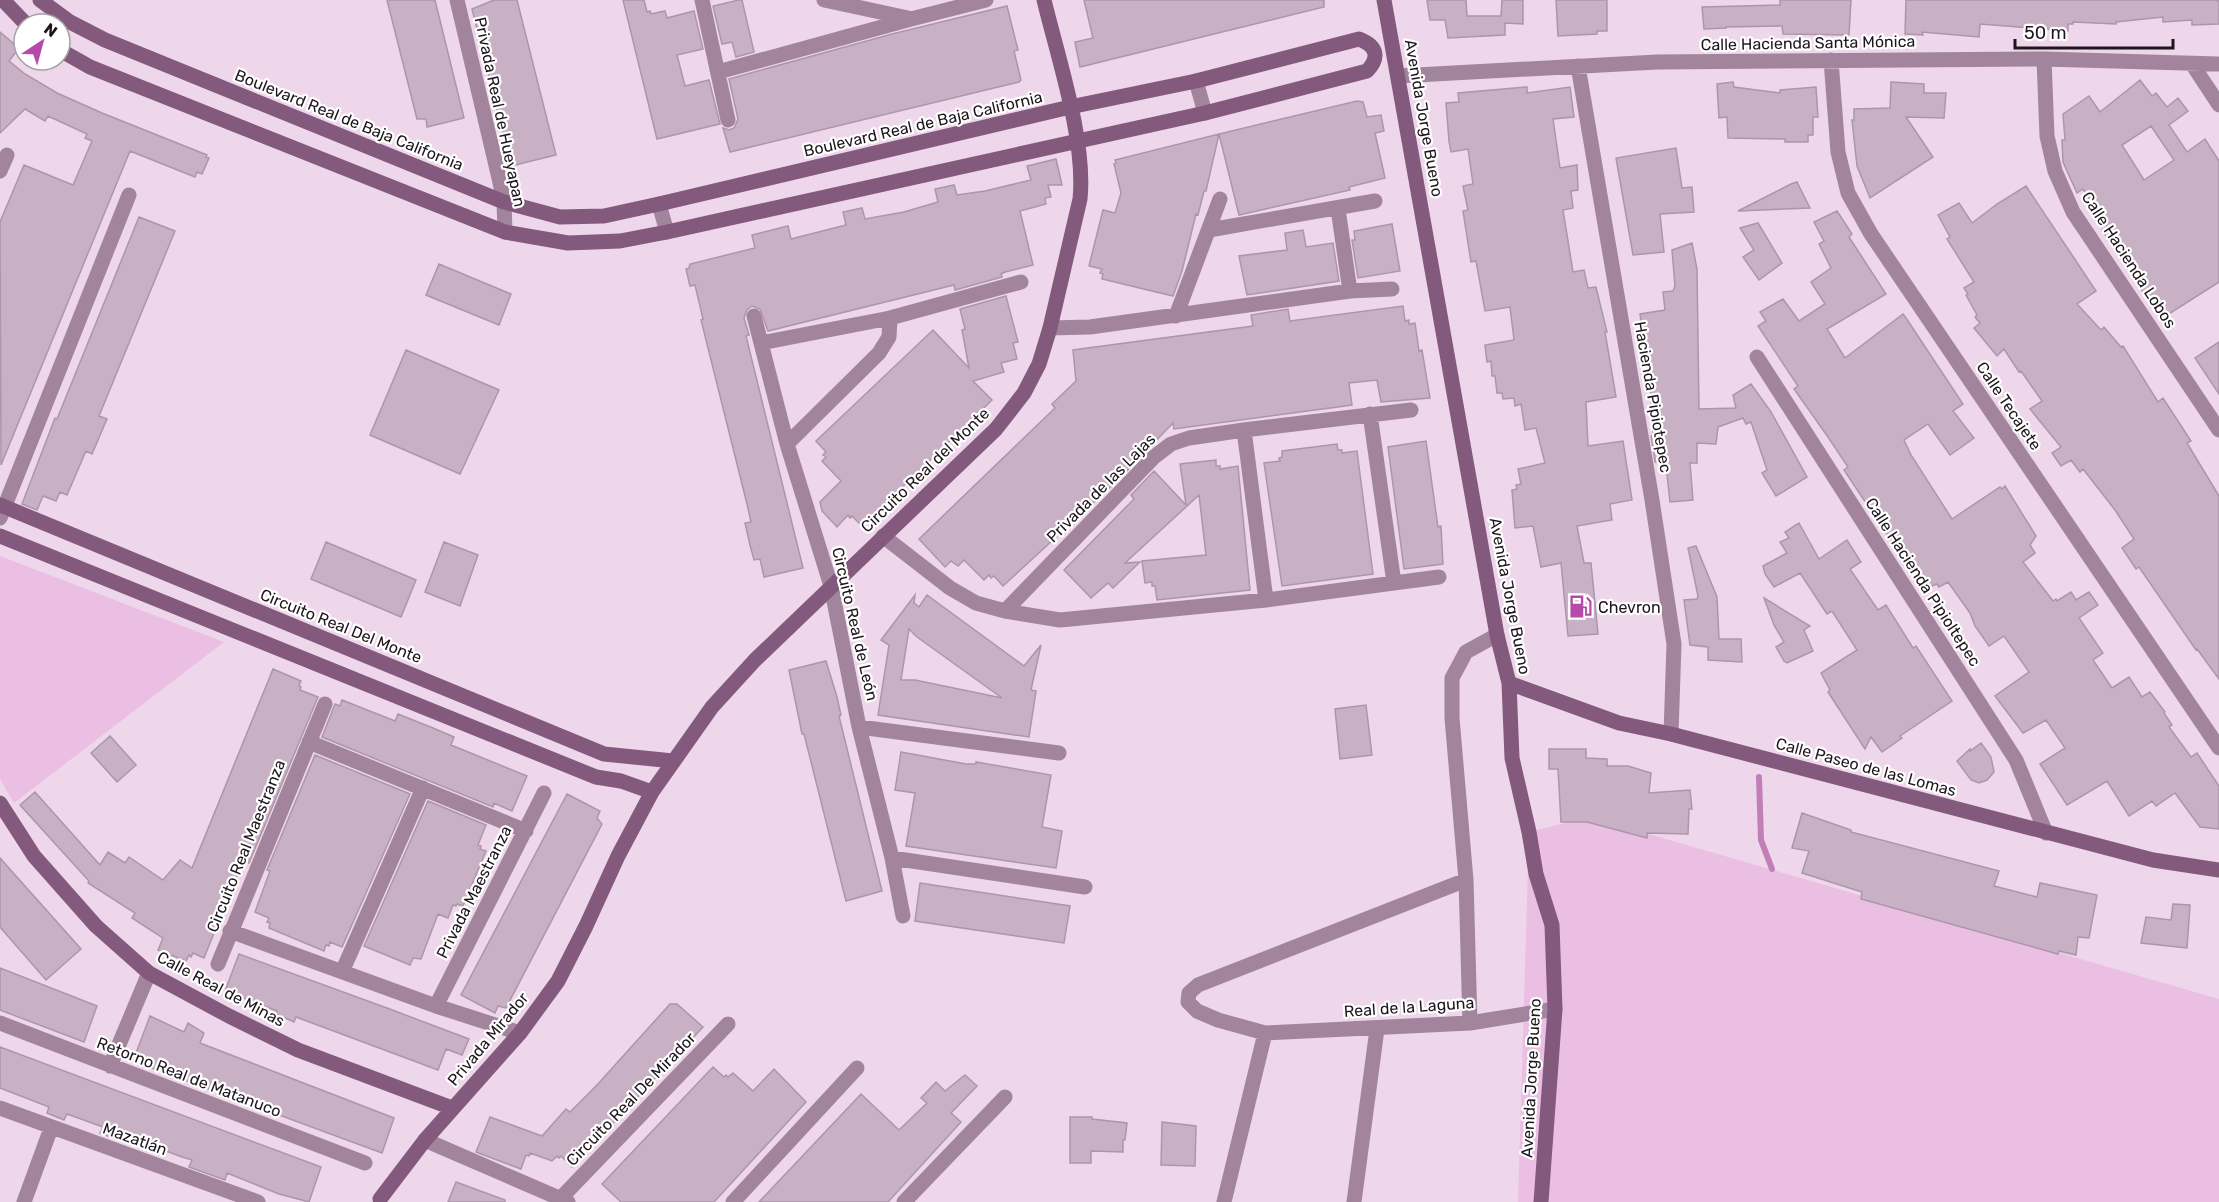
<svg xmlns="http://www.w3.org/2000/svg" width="2219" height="1202" font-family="Rubik,sans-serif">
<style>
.green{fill:#ebbfe4}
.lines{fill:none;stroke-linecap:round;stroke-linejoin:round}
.stream{stroke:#c080b7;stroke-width:6}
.building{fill:#c8b1c4;stroke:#ac96a9;stroke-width:1.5;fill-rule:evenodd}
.street{stroke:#a2859d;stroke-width:15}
.secondary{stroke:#835a7d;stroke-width:15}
.labels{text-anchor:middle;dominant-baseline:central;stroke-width:4.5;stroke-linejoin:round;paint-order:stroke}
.street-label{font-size:16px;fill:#1e161d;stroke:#fff}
.poi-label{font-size:16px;fill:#1e161d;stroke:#fff;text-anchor:start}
</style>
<rect width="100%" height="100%" fill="#eed7ea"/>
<path class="green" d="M 0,556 L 224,642 L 14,803 L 0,779 Z
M 1590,817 L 2219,999 L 2219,1202 L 1518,1202 L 1529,832 Z"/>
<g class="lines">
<path class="stream" d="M 1759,777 L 1761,840 L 1772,869"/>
</g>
<path class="building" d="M 387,0 L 435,0 L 464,118 L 427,127 L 426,119 L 417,119 Z
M 494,0 L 517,0 L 556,155 L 511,166 L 472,9 Z
M 623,0 L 644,0 L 647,12 L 650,11 L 651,14 L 665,11 L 667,18 L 694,11 L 703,49 L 677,55 L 685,86 L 709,80 L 720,124 L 657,139 Z
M 739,0 L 742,0 L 754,52 L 736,57 L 732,42 L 722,44 L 713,6 Z
M 1084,0 L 1324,0 L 1324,7 L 1080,67 L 1075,42 L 1093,38 Z
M 1427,0 L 1466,0 L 1467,16 L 1501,16 L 1502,0 L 1523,0 L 1523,24 L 1505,23 L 1505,35 L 1448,38 L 1445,20 L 1430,20 Z
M 1556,0 L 1607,0 L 1607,31 L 1597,31 L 1597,34 L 1558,36 Z
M 1780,0 L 1851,0 L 1849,35 L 1783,34 L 1782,26 L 1726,27 L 1726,28 L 1704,29 L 1702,7 L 1780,5 Z
M 1906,0 L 2215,0 L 2219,1 L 2219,24 L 2192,25 L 2192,20 L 2163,22 L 2163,17 L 2116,22 L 2116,24 L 2073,22 L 2073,24 L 2068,24 L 2068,31 L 1980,24 L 1979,37 L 1922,32 L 1923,35 L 1905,34 Z
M 1007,6 L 1018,50 L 1014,51 L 1021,80 L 1019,82 L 730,152 L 723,128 L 729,130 L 734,128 L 738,119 L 729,79 L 892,34 Z
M 0,32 L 19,48 L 9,61 L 25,74 L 57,93 L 102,113 L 207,155 L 206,157 L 209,158 L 202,174 L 197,172 L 195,177 L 130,151 L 1,465 L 0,222 L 24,165 L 73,185 L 92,141 L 85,138 L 87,134 L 48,116 L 45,121 L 25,109 L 0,133 Z
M 2140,80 L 2152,96 L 2156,93 L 2167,107 L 2178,98 L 2188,111 L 2169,125 L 2187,152 L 2205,139 L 2219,161 L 2219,282 L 2161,319 L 2102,230 L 2107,227 L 2083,189 L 2077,193 L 2063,162 L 2062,140 L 2065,140 L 2063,114 L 2089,96 L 2100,112 ZM 2151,126 L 2174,160 L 2144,180 L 2122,145 Z
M 1733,82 L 1734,87 L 1780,93 L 1780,90 L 1816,87 L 1818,117 L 1813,117 L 1813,135 L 1808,135 L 1808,142 L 1785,142 L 1785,139 L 1728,138 L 1727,117 L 1719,118 L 1717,84 Z
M 1891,82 L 1924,84 L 1924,93 L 1946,93 L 1944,118 L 1906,117 L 1933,157 L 1870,198 L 1857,166 L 1852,120 L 1854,120 L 1854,109 L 1890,108 Z
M 1527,87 L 1527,93 L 1570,87 L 1574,117 L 1553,119 L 1560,168 L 1577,165 L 1578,190 L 1571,191 L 1573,208 L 1563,210 L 1573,272 L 1584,270 L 1588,288 L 1596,287 L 1607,332 L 1605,332 L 1616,397 L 1586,402 L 1588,446 L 1623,441 L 1632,500 L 1610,504 L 1612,520 L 1577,526 L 1584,563 L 1591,563 L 1598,634 L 1568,636 L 1561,563 L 1541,567 L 1533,526 L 1515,528 L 1512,490 L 1517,489 L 1516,485 L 1521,484 L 1518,469 L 1545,463 L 1536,428 L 1525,430 L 1521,404 L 1515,406 L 1514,398 L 1503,399 L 1502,393 L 1497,393 L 1495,376 L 1492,376 L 1491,361 L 1487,362 L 1485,345 L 1514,340 L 1510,307 L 1485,311 L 1476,261 L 1471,262 L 1463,211 L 1468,210 L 1463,186 L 1473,184 L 1468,149 L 1451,152 L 1449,141 L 1446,103 L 1459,102 L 1458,93 Z
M 1357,101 L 1363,102 L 1367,117 L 1381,115 L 1384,131 L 1375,133 L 1385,178 L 1349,187 L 1350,190 L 1239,215 L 1219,134 Z
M 1219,134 L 1206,191 L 1204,191 L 1198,215 L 1196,214 L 1182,271 L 1173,296 L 1102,279 L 1103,274 L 1100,273 L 1102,269 L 1089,266 L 1103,210 L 1115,213 L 1121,193 L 1114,164 L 1116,163 L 1115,160 Z
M 1676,148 L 1682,188 L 1692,187 L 1694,212 L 1660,214 L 1664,252 L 1633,255 L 1616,158 Z
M 1056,159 L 1062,185 L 1048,185 L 1051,197 L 1045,198 L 1046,204 L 1020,211 L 1033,265 L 1005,272 L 1001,274 L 1002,277 L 955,290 L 954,285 L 768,331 L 760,309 L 752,306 L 747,310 L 744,318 L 749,335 L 746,336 L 803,568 L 764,577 L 760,559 L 754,560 L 750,545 L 745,523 L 751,522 L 747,504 L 701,320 L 703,319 L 695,285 L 690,286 L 686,269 L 689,268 L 690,264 L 755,248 L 752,235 L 788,226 L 791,239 L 846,225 L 843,212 L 862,208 L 865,219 L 904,212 L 938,202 L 935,189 L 954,185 L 957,195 L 985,191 L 1031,180 L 1027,166 Z
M 1797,182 L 1810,208 L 1738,211 L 1791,184 Z
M 2026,186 L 2096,291 L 2077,304 L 2101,330 L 2104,327 L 2121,347 L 2123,346 L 2158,402 L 2163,398 L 2191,441 L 2187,443 L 2219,496 L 2219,679 L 2197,649 L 2196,650 L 2139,567 L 2136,569 L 2122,548 L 2134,539 L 2115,510 L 2083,469 L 2080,472 L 2071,460 L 2061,466 L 2052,453 L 2061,447 L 2030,409 L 2042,401 L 2021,371 L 2019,372 L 2004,349 L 1997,356 L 1974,328 L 1980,323 L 1975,317 L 1977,315 L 1966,295 L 1968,294 L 1964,288 L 1974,282 L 1947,239 L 1950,237 L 1938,215 L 1959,203 L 1972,223 L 1997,204 Z
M 1837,211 L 1852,234 L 1849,237 L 1886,294 L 1827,329 L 1845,358 L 1903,314 L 1906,318 L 1963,404 L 1953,411 L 1974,438 L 1950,455 L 1928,424 L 1904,440 L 1911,455 L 1952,519 L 2000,487 L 2002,489 L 2005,486 L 2036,536 L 2030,545 L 2035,553 L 2023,562 L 2053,601 L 2056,599 L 2057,601 L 2071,592 L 2076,600 L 2089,592 L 2098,605 L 2079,618 L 2103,653 L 2093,660 L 2112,688 L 2129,677 L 2142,697 L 2150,692 L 2165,712 L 2164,713 L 2172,725 L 2169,727 L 2191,757 L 2197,753 L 2219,786 L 2219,829 L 2200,827 L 2175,793 L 2156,806 L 2152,801 L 2129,816 L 2107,781 L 2067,805 L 2040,764 L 2065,748 L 2046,720 L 2023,733 L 1995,696 L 2029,672 L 2004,636 L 1989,646 L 1975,626 L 1970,613 L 1948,582 L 1939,587 L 1937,584 L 1934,585 L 1925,592 L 1844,470 L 1848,467 L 1828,437 L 1794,389 L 1798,386 L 1758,326 L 1766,321 L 1760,312 L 1783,299 L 1799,321 L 1825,304 L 1811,282 L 1831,268 L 1819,244 L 1824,241 L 1814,222 Z
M 139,217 L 175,231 L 99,416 L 107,419 L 92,454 L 86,451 L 67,495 L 60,492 L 56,501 L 43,496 L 37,510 L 22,504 L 55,418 L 57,419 Z
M 1758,223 L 1782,263 L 1759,280 L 1743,257 L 1754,250 L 1740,228 Z
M 1392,224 L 1400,271 L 1358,278 L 1352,240 L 1355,240 L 1354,231 Z
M 1303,230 L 1306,247 L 1333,243 L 1339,281 L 1247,295 L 1239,256 L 1287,250 L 1285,233 Z
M 1692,243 L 1697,269 L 1699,409 L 1736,408 L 1733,395 L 1751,384 L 1771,412 L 1807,477 L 1776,496 L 1762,473 L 1767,470 L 1751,422 L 1746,424 L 1743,418 L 1718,427 L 1716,444 L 1697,443 L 1697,463 L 1690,463 L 1693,500 L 1670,502 L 1666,465 L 1655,462 L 1651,436 L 1653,435 L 1650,379 L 1646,379 L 1641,339 L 1643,339 L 1640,314 L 1665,310 L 1663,292 L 1673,291 L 1675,286 L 1672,250 Z
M 439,264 L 511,294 L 499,325 L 426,295 Z
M 1006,296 L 1018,342 L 1013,343 L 1017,359 L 1001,363 L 1004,372 L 973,381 L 992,400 L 862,526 L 852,516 L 850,518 L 848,515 L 837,527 L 822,511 L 820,502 L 841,481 L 822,461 L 826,457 L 823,455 L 826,452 L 816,441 L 933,330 L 969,368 L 962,330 L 965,329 L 960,309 Z
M 1403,306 L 1405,321 L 1409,320 L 1409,324 L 1415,323 L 1419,351 L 1422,350 L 1430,398 L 1381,402 L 1377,380 L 1349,383 L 1352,405 L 1174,429 L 1173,423 L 1117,481 L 1003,586 L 994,576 L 991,578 L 989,575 L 984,580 L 964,560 L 958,566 L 951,561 L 945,567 L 919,539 L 1055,408 L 1052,404 L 1076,381 L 1073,350 L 1253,326 L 1251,315 L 1288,309 L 1290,321 Z
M 2219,342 L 2219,394 L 2195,358 Z
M 406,350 L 499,390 L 460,474 L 370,435 Z
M 1426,441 L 1438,527 L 1441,526 L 1443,564 L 1404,569 L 1388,447 Z
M 1337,444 L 1338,450 L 1342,450 L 1342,453 L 1357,451 L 1373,574 L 1282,586 L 1264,463 L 1280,461 L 1279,458 L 1282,457 L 1282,451 Z
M 1216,460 L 1216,466 L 1220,466 L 1220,469 L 1238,466 L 1250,590 L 1157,600 L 1155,586 L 1152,586 L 1152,582 L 1145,583 L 1142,561 L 1206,555 L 1199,495 L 1125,563 L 1140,562 L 1113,588 L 1108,583 L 1091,598 L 1064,570 L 1134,499 L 1131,495 L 1154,471 L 1186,505 L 1180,464 Z
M 1799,523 L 1819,559 L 1847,540 L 1861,562 L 1850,569 L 1878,610 L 1886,605 L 1913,648 L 1916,646 L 1952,701 L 1900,736 L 1902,738 L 1882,752 L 1871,737 L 1865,749 L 1828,692 L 1830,690 L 1821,673 L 1857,650 L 1832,611 L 1827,614 L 1800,573 L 1774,587 L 1765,574 L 1763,566 L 1787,553 L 1780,542 L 1789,538 L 1785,532 Z
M 326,542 L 416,580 L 401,617 L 311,579 Z
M 444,542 L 478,555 L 460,606 L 425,592 Z
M 1696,546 L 1717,597 L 1719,639 L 1741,639 L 1742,662 L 1708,660 L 1708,647 L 1690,645 L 1684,600 L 1697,599 L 1698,596 L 1688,548 Z
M 915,595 L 914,603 L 919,607 L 927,595 L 1024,666 L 1041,645 L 1031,690 L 1036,691 L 1029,737 L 878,715 L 889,645 L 881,640 ZM 909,629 L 917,637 L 1002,698 L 915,680 L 901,680 Z
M 1764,598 L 1810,626 L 1804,630 L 1813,651 L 1787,663 L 1784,661 L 1776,647 L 1784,642 L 1774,625 Z
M 826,661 L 837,697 L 841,715 L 839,716 L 882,891 L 846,901 L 804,734 L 802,734 L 789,670 Z
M 273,669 L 301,681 L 299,686 L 301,687 L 300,690 L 318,697 L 249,863 L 243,861 L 204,958 L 193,953 L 191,957 L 189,955 L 186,961 L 158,950 L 163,938 L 132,918 L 135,913 L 88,883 L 89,881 L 20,805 L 35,792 L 100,865 L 108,852 L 125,863 L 129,857 L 163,880 L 180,860 L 192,868 Z
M 342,700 L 395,721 L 398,714 L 433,728 L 454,737 L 451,745 L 527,776 L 512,811 L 494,803 L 493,807 L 322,737 L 335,704 L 340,706 Z
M 1366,705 L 1372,755 L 1340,759 L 1335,709 Z
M 110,736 L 136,765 L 117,782 L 91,753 Z
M 1981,743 L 1991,757 L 1994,772 L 1987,780 L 1979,783 L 1971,780 L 1957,761 L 1970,749 L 1970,751 Z
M 1549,749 L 1586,749 L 1586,758 L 1607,759 L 1607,766 L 1628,766 L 1651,773 L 1649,793 L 1690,790 L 1692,809 L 1689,809 L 1688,834 L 1647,833 L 1647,838 L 1587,822 L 1561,822 L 1558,769 L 1549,769 Z
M 901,752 L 966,764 L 976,764 L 976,762 L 1051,775 L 1042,827 L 1062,831 L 1056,868 L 906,846 L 915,793 L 895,790 Z
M 315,755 L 410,794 L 342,947 L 330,942 L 329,946 L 326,945 L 324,951 L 269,928 L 270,923 L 267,922 L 269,918 L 255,912 L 270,871 L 267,870 Z
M 567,794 L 600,811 L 597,818 L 602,824 L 506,1008 L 498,1006 L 495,1013 L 461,995 Z
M 428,801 L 486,825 L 478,845 L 481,846 L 480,849 L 486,851 L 463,906 L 457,904 L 456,906 L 453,905 L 448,918 L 438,914 L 421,959 L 413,958 L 410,965 L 364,946 Z
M 1802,813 L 1851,830 L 1851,832 L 1999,871 L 1994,886 L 2037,897 L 2040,883 L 2097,895 L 2089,938 L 2078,937 L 2076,955 L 2059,951 L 2058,954 L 1861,899 L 1862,892 L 1802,873 L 1809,851 L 1792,848 Z
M 0,858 L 81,949 L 46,980 L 0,927 Z
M 920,883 L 1070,906 L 1064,943 L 915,921 Z
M 2173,904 L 2190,905 L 2187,948 L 2141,943 L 2146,917 L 2171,920 Z
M 239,954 L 387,1008 L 469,1039 L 462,1055 L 446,1049 L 438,1070 L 296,1017 L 294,1022 L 276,1014 L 277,1011 L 225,991 Z
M 0,968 L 97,1006 L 84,1042 L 0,1010 Z
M 670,1004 L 677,1004 L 703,1027 L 572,1167 L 561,1156 L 559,1158 L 557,1156 L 552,1161 L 530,1153 L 529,1156 L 526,1155 L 521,1169 L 476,1152 L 490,1117 L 542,1136 L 566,1109 L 570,1112 L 597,1085 Z
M 150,1016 L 184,1032 L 188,1023 L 204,1033 L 200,1043 L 394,1118 L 382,1153 L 133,1061 Z
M 0,1047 L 321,1167 L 309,1202 L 279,1194 L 227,1173 L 225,1180 L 189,1167 L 192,1160 L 182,1157 L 121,1134 L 119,1140 L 100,1133 L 103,1127 L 67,1114 L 64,1120 L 47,1113 L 49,1107 L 0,1088 Z
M 713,1067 L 724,1077 L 726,1075 L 728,1077 L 733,1073 L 753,1091 L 774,1069 L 806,1102 L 714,1202 L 621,1202 L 602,1184 Z
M 965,1075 L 977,1086 L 951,1113 L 961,1122 L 888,1202 L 759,1202 L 861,1094 L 899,1130 L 927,1103 L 921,1098 L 936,1082 L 945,1091 Z
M 1070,1117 L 1092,1117 L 1092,1119 L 1127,1123 L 1125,1140 L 1123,1140 L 1123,1152 L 1091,1151 L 1091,1163 L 1070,1163 Z
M 1162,1122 L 1196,1126 L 1195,1166 L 1161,1165 Z
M 456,1182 L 505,1200 L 505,1202 L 448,1202 Z"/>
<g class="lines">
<path class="street" d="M 457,0 L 499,178 L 504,202 L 505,232
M 702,0 L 728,120
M 824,0 L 908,18
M 2044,59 L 2047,136 L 2055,171 L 2073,212 L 2219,430
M 1831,60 L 1838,152 L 1848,193 L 1871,234 L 2219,748
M 2192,64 L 2219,105
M 1578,66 L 1652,500 L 1674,644 L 1671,734
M 718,72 L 911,19 L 986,0
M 1398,76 L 1657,62 L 2044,59 L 2219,64
M 1196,81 L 1205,113
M 0,171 L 7,155
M 659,204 L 667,232
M 1338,209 L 1350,291
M 1209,230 L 1375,201
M 754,316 L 787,444 L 831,586 L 859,727 L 892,858 L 903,916
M 1176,316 L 1220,199
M 1050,328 L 1090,327 L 1350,291 L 1392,289
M 761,343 L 890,318 L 1021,282
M 1757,357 L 2016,760 L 2046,833
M 1370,414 L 1394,583
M 1244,430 L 1266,600
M 787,444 L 879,353 L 889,337 L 890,318
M 0,518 L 129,195
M 883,536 L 950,588 L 976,603 L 1005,611 L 1060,620 L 1266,600 L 1439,577
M 1005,611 L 1154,457 L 1171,444 L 1189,438 L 1244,430 L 1411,410
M 859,727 L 1059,753
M 309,742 L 526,831
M 892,858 L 1085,887
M 1466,880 L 1198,985 L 1189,993 L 1188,1002 L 1197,1011 L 1218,1020 L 1265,1033 L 1470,1023 L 1555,1009
M 230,931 L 436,1006 L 520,1033
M 218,964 L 325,704
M 342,972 L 423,788
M 436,1006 L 544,793
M 0,1023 L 365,1163
M 1470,1023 L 1466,880 L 1452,718 L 1452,678 L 1466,652 L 1497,635
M 110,1066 L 149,973
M 0,1108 L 258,1202
M 425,1140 L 568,1202
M 560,1199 L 728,1024
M 24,1202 L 51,1128
M 733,1202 L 857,1068
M 904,1202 L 1005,1097
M 1224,1202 L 1265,1033
M 1354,1202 L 1377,1029"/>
<path class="secondary" d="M 3,0 L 26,24
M 40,0 L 70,22 L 105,40 L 504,202 L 560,217 L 604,216 L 659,204 L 1070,107 L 1196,81 L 1359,39 C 1377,46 1380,57 1367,71 L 1205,113 L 667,232 L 620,241 L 568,243 L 505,232 L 90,67 L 60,50
M 1384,0 L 1497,635 L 1509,683 L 1512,758 L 1529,832 L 1536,874 L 1552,925 L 1555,1009 L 1541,1202
M 0,505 L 604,754 L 673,761
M 0,536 L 596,777 L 621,781 L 652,792
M 1509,683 L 1619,723 L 1671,734 L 2153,860 L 2219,870
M 0,803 L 34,856 L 96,926 L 149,973 L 229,1016 L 298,1050 L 452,1108
M 380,1199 L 425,1140 L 520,1033 L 558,981 L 586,926 L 618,856 L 652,792 L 712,707 L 755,660 L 996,429 L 1024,393 L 1039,364 L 1050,328 L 1080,199 C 1086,141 1058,58 1044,0"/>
</g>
<defs>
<symbol id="fuel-bare" viewBox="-9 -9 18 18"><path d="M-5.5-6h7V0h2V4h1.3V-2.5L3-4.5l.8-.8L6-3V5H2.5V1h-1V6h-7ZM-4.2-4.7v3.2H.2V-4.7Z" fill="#b54aaa" stroke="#fff" stroke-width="2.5" paint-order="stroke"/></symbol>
</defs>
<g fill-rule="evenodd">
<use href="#fuel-bare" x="1564" y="590" width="33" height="33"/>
</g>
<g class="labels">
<g class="street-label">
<text transform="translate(1808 43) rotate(-1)">Calle Hacienda Santa Mónica</text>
<text transform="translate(500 112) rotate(78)">Privada Real de Hueyapan</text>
<text transform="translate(1424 118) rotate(80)">Avenida Jorge Bueno</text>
<text transform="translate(349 120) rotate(22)">Boulevard Real de Baja California</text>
<text transform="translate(923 124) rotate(-13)">Boulevard Real de Baja California</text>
<text transform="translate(2129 260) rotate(57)">Calle Hacienda Lobos</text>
<text transform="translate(1653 397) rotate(80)">Hacienda Pipiotepec</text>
<text transform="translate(2009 406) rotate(56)">Calle Tecajete</text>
<text transform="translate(925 470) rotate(-44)">Circuito Real del Monte</text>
<text transform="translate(1101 488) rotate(-45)">Privada de las Lajas</text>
<text transform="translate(1923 582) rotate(57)">Calle Hacienda Pipioltepec</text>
<text transform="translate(1510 596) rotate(79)">Avenida Jorge Bueno</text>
<text transform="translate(855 624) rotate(77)">Circuito Real de León</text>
<text transform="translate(341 626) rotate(22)">Circuito Real Del Monte</text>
<text transform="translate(1866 767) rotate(15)">Calle Paseo de las Lomas</text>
<text transform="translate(246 846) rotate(-68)">Circuito Real Maestranza</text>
<text transform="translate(474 892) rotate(-63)">Privada Maestranza</text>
<text transform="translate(221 989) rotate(28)">Calle Real de Minas</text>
<text transform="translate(1409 1007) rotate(-4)">Real de la Laguna</text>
<text transform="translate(488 1039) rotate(-50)">Privada Mirador</text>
<text transform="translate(189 1077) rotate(21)">Retorno Real de Matanuco</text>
<text transform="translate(1531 1078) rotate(-87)">Avenida Jorge Bueno</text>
<text transform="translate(631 1099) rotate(-46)">Circuito Real De Mirador</text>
<text transform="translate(135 1139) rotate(20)">Mazatlán</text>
</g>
<g class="poi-label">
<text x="1598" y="607">Chevron</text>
</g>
</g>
<g transform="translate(42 42) rotate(36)"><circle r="28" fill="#ffffff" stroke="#a5a2a5" stroke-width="1.5"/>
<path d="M0-4.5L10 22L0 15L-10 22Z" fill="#b54aaa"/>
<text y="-9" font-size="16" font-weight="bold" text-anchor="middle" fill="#1e161d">N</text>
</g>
<path d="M2015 39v9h158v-9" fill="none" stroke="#1e161d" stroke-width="3"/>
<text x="2024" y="39" font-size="18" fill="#1e161d" stroke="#ffffff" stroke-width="4.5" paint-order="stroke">50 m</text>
</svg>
